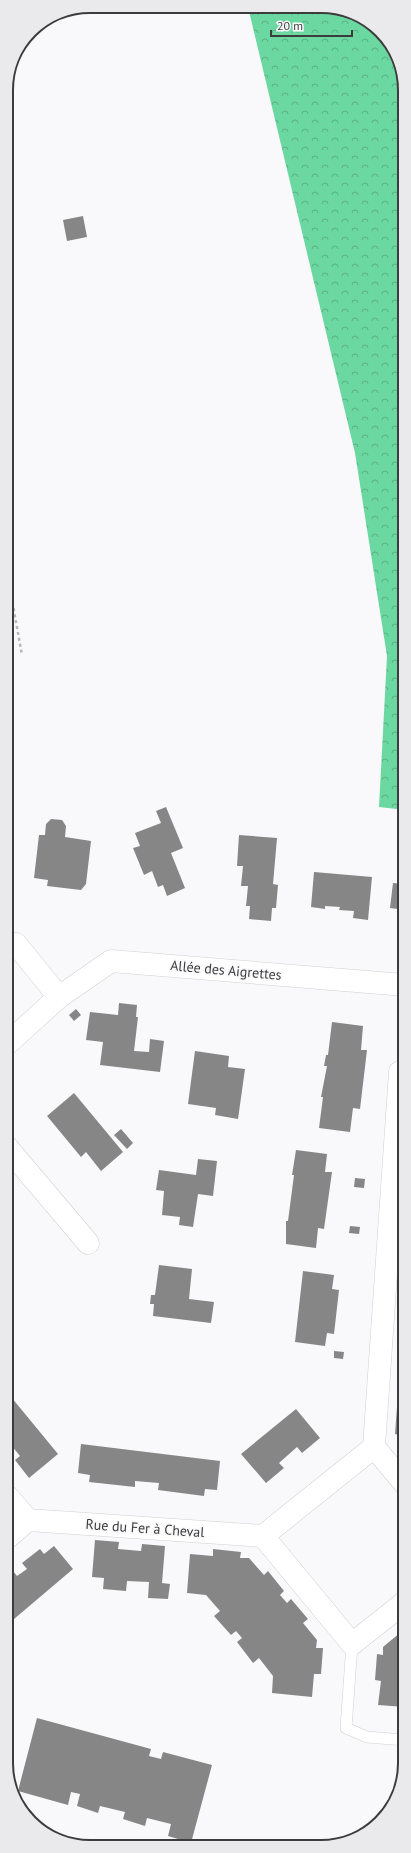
<svg xmlns="http://www.w3.org/2000/svg" width="411" height="1853" font-family="'PT Sans',sans-serif">
<style>
.forest{fill:url(#forest-crowns)}
.building{fill:#868687}
.lines{fill:none;stroke-linecap:round;stroke-linejoin:round}
.lane-casing{stroke:#cfd0d1;stroke-width:12}
.street-casing{stroke:#cfd0d1;stroke-width:23}
.path{stroke:#b6b6b7;stroke-width:2.5;stroke-dasharray:3 3;stroke-linecap:butt}
.lane{stroke:#fff;stroke-width:11}
.street{stroke:#fff;stroke-width:22}
.labels{text-anchor:middle;dominant-baseline:central;stroke-width:3;stroke-linejoin:round;paint-order:stroke}
.street-label{font-size:14px;fill:#3c3c3d;stroke:#f9f9fb}
.rim{fill:none;stroke:#3c3c3d;stroke-width:2}
</style>
<defs>
<pattern id="forest-crowns" width="20" height="18" patternUnits="userSpaceOnUse"><rect width="20" height="18" fill="#6cd8a1"/><path d="M2 6a3 3 0 1 1 6 0M12 15a3 3 0 1 1 6 0" fill="none" stroke="#5ab084"/></pattern>
</defs>
<rect width="100%" height="100%" fill="#f9f9fb"/>
<path class="forest" d="M 248,7 L 338,8 L 384,34 L 404,79 L 405,810 L 379,807 L 387,656 L 355,453 Z"/>
<path class="building" d="M 83,216 L 87,237 L 67,241 L 63,220 Z
M 166,807 L 183,848 L 171,853 L 185,888 L 167,896 L 163,885 L 158,887 L 152,871 L 144,875 L 133,848 L 140,846 L 135,833 L 161,823 L 156,811 Z
M 51,819 L 62,820 L 66,826 L 65,837 L 91,841 L 86,884 L 81,890 L 47,886 L 48,880 L 34,878 L 39,835 L 45,835 L 46,824 Z
M 239,835 L 277,838 L 273,884 L 278,885 L 276,908 L 272,908 L 271,921 L 249,919 L 250,906 L 246,906 L 248,886 L 241,886 L 243,866 L 237,866 Z
M 314,872 L 372,877 L 368,920 L 353,918 L 354,911 L 339,910 L 340,907 L 325,906 L 325,909 L 311,907 Z
M 393,883 L 405,884 L 405,910 L 390,908 Z
M 119,1003 L 137,1005 L 136,1017 L 138,1017 L 134,1051 L 149,1052 L 150,1039 L 164,1041 L 160,1072 L 100,1065 L 103,1042 L 86,1040 L 90,1012 L 118,1015 Z
M 76,1009 L 81,1015 L 74,1021 L 69,1015 Z
M 332,1022 L 363,1026 L 361,1050 L 367,1050 L 360,1109 L 353,1108 L 350,1132 L 319,1128 L 323,1097 L 321,1097 L 327,1066 L 324,1066 L 326,1055 L 328,1055 Z
M 195,1051 L 229,1056 L 228,1067 L 245,1069 L 238,1119 L 215,1115 L 216,1108 L 188,1104 Z
M 74,1093 L 123,1152 L 101,1171 L 86,1152 L 81,1157 L 47,1116 Z
M 121,1129 L 133,1143 L 127,1149 L 114,1135 Z
M 296,1150 L 327,1154 L 325,1172 L 332,1172 L 324,1229 L 318,1228 L 316,1248 L 286,1244 L 286,1221 L 288,1221 L 294,1175 L 292,1175 Z
M 198,1159 L 217,1161 L 213,1196 L 198,1194 L 193,1227 L 179,1225 L 180,1217 L 162,1215 L 164,1191 L 156,1190 L 159,1170 L 196,1175 Z
M 355,1178 L 365,1179 L 364,1188 L 354,1187 Z
M 7,1214 L 10,1214 L 9,1259 L 7,1259 Z
M 350,1226 L 360,1227 L 359,1234 L 349,1233 Z
M 159,1265 L 192,1269 L 189,1299 L 214,1302 L 211,1323 L 153,1316 L 154,1304 L 150,1304 L 151,1295 L 155,1295 Z
M 303,1271 L 334,1275 L 332,1289 L 339,1290 L 334,1334 L 327,1333 L 325,1346 L 295,1342 Z
M 334,1351 L 344,1352 L 343,1359 L 334,1358 Z
M 7,1392 L 58,1454 L 29,1478 L 15,1460 L 20,1456 L 7,1440 Z
M 397,1407 L 405,1408 L 405,1446 L 400,1441 L 401,1435 L 395,1434 Z
M 296,1409 L 320,1438 L 302,1453 L 297,1447 L 279,1463 L 284,1468 L 266,1483 L 241,1454 Z
M 81,1444 L 220,1461 L 217,1490 L 205,1489 L 204,1496 L 158,1490 L 159,1483 L 135,1481 L 135,1487 L 89,1482 L 90,1475 L 78,1473 Z
M 95,1540 L 119,1542 L 118,1549 L 141,1551 L 142,1544 L 165,1546 L 162,1583 L 170,1584 L 168,1599 L 148,1598 L 149,1582 L 127,1581 L 126,1591 L 103,1589 L 104,1578 L 92,1577 Z
M 54,1546 L 73,1569 L 7,1625 L 7,1576 L 13,1571 L 17,1576 L 27,1569 L 22,1563 L 40,1549 L 44,1554 Z
M 213,1549 L 241,1552 L 240,1558 L 249,1558 L 264,1575 L 268,1571 L 284,1591 L 280,1595 L 287,1603 L 291,1599 L 308,1619 L 303,1623 L 317,1640 L 316,1648 L 323,1648 L 321,1674 L 314,1674 L 312,1697 L 272,1693 L 273,1676 L 259,1658 L 253,1663 L 237,1642 L 242,1638 L 236,1631 L 231,1635 L 214,1616 L 220,1611 L 206,1595 L 187,1593 L 190,1554 L 213,1556 Z
M 405,1620 L 405,1707 L 378,1705 L 381,1681 L 375,1680 L 377,1654 L 383,1655 L 383,1647 L 401,1632 L 397,1627 Z
M 37,1718 L 151,1749 L 149,1756 L 161,1759 L 163,1752 L 212,1765 L 191,1843 L 168,1836 L 171,1824 L 147,1818 L 145,1826 L 123,1819 L 125,1812 L 100,1806 L 98,1813 L 77,1806 L 80,1794 L 71,1792 L 68,1805 L 18,1791 Z"/>
<g class="lines">
<defs>
<path id="lane" d="M 352,1644 L 346,1728 L 367,1737 L 405,1740"/>
<path id="street" d="M 6,942 L 16,944 L 59,997
M 6,1045 L 59,997 L 111,961 L 405,985
M 6,1146 L 88,1243
M 374,1447 L 405,1484
M 7,1496 L 28,1520 L 263,1536 L 374,1447 L 400,1072
M 263,1536 L 352,1644 L 405,1602
M 7,1538 L 28,1520"/>
</defs>
<use href="#lane" class="lane-casing"/>
<use href="#street" class="street-casing"/>
<path class="path" d="M 404,388 L 404,437
M 6,567 L 22,655"/>
<use href="#lane" class="lane"/>
<use href="#street" class="street"/>
</g>
<g class="labels">
<g class="street-label">
<text transform="translate(226 970) rotate(5)">Allée des Aigrettes</text>
<text transform="translate(145 1528) rotate(4)">Rue du Fer à Cheval</text>
</g>
</g>
<path d="M0 0H411V1853H0ZM90 13H321A77 77 0 0 1 398 90V1763A77 77 0 0 1 321 1840H90A77 77 0 0 1 13 1763V90A77 77 0 0 1 90 13Z" fill="#eaeaec" fill-rule="evenodd"/>
<path class="rim" d="M90 13H321A77 77 0 0 1 398 90V1763A77 77 0 0 1 321 1840H90A77 77 0 0 1 13 1763V90A77 77 0 0 1 90 13Z"/>
<path d="M271 30v6h81v-6" fill="none" stroke="#3c3c3d" stroke-width="2"/>
<text x="277" y="30" font-size="12" fill="#3c3c3d" stroke="#f9f9fb" stroke-width="3" paint-order="stroke">20 m</text>
</svg>
